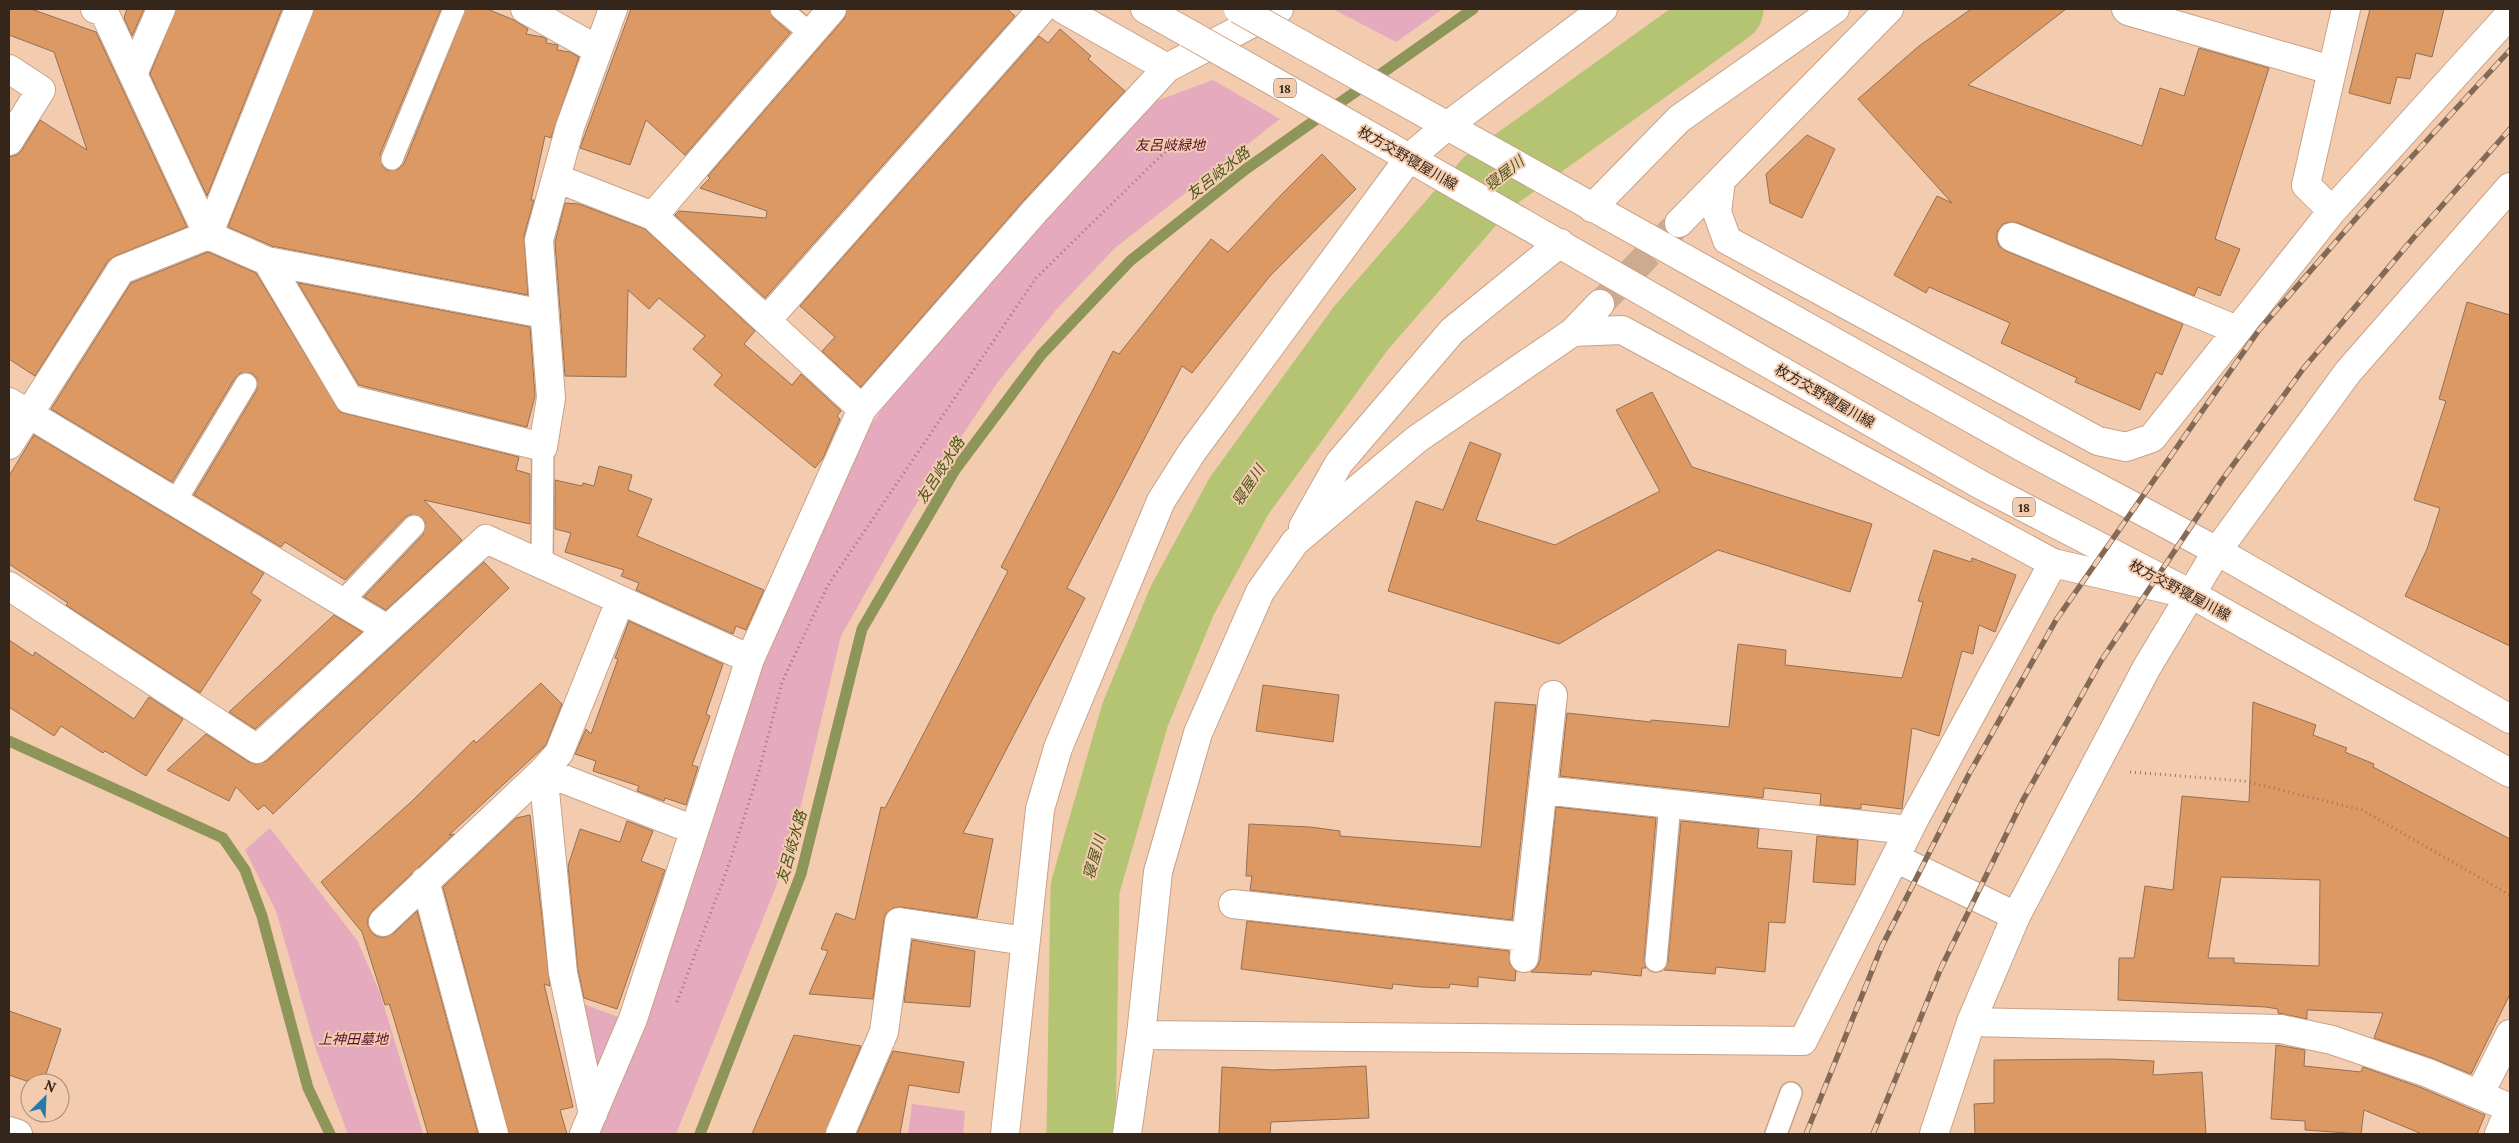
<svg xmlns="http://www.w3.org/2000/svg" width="2519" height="1143" font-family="Lora,'Noto Sans JP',serif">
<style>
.green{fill:#e5aabd}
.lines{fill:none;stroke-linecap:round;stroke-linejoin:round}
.stream{stroke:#8e9558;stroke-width:11}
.river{stroke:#b4c472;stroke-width:69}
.building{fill:#dd9963;stroke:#937056;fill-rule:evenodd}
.street-tunnel{stroke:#cdab91;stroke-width:28;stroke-dasharray:28 14;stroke-linecap:butt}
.lane-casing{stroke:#c8a287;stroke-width:24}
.street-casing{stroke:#c8a287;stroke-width:30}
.secondary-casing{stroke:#c8a287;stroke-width:30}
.primary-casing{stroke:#c8a287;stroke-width:30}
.path{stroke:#947965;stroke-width:3;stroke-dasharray:1 4;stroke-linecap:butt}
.lane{stroke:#fff;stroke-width:21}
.street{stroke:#fff;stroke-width:28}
.secondary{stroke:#fff;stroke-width:28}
.primary{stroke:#fff;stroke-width:28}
.rail-casing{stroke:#826a57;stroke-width:5.5}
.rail{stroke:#f3ccaf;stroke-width:4;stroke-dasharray:11;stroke-linecap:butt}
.primary-bridge-casing{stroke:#c8a287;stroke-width:30;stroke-linecap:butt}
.primary-bridge{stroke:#fff;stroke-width:28}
.labels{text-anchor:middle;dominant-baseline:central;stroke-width:4;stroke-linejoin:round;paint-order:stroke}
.shield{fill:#f3ccaf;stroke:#6d5847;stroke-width:1}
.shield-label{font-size:12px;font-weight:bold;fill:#34261b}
.park-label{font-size:14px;font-style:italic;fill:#5a0f32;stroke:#f3ccaf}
.street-label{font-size:14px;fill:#34261b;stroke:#f3ccaf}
.water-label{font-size:15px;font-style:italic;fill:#4b5519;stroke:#f3ccaf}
</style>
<rect width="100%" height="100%" fill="#f3ccaf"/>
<path class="green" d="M 1333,9 L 1443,9 L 1396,42 Z
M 1213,80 L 1280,119 L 1115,248 L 1056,310 L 997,383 L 913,509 L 841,636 L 790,852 L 676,1134 L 594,1134 L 768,644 L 846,462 L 884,406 L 1039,218 L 1143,106 Z
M 270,828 L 357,940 L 380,993 L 423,1134 L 348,1134 L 316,1050 L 276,911 L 245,850 Z
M 583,1004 L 624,1019 L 600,1086 Z
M 912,1104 L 965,1111 L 963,1134 L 908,1134 Z"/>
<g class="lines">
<path class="stream" d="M 9,741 L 223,838 L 245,870 L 262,916 L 308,1088 L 330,1134
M 700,1134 L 801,874 L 862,629 L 955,470 L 1041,355 L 1130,261 L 1246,169 L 1473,9"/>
<path class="river" d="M 1081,1134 L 1085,888 L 1135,715 L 1182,601 L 1239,496 L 1361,328 L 1488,182 L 1729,9"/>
</g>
<path class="building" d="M 9,9 L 31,9 L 96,32 L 187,227 L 115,256 L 108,261 L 35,376 L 9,359 L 9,157 L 17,155 L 22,150 L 40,120 L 87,150 L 54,52 L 9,35 Z
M 127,9 L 144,9 L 132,36 L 124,18 Z
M 176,9 L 282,9 L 207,196 L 150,74 Z
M 314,9 L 441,9 L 380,154 L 382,166 L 388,171 L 399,169 L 404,164 L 466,9 L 487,9 L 514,20 L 528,29 L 526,34 L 543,37 L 547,39 L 546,43 L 558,45 L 557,50 L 570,52 L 579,57 L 551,138 L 545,136 L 531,200 L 534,200 L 524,236 L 528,295 L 272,246 L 228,227 Z
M 631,9 L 769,9 L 773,18 L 790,33 L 685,155 L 646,120 L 630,165 L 580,148 Z
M 847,9 L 1007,9 L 1015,16 L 765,298 L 675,215 L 679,211 L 766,218 L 767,211 L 700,188 L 710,178 L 708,176 L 844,19 Z
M 1971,9 L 2066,9 L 1968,85 L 2142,146 L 2160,88 L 2184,96 L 2199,48 L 2269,68 L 2215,239 L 2240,249 L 2220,296 L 2198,287 L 2194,296 L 2018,223 L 2010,222 L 2003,224 L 1997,232 L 1997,240 L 1999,246 L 2006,251 L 2183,324 L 2162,375 L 2156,372 L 2140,410 L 2075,382 L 2077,378 L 2001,343 L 2010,323 L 1929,287 L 1926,293 L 1894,275 L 1937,196 L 1952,203 L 1858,99 L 1919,46 Z
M 2370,9 L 2444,9 L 2432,57 L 2416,53 L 2410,79 L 2397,77 L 2390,104 L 2349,93 Z
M 1060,29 L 1091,56 L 1088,59 L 1125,91 L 1024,200 L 861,387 L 822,351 L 835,337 L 800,306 L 1039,36 L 1048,43 Z
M 1807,135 L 1835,149 L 1802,218 L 1770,203 L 1766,174 Z
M 1322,154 L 1356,189 L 1270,276 L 1192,373 L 1182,366 L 1067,588 L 1085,598 L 963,833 L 993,839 L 977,918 L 901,907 L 893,908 L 886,913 L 884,920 L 873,999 L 809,994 L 828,951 L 821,949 L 836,913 L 855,920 L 881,807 L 885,808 L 1008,571 L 1001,567 L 1113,351 L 1119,354 L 1211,239 L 1228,252 L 1281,195 Z
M 565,203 L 579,204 L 645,229 L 755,331 L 744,344 L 792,385 L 801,374 L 841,411 L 837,416 L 840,419 L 823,458 L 815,468 L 714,385 L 722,375 L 693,349 L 705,336 L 659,298 L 649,309 L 628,290 L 626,377 L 565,376 L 555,242 Z
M 208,252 L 256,273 L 340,412 L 519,457 L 516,470 L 530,474 L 530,524 L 424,500 L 462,540 L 386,610 L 364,597 L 423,535 L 426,523 L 422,517 L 411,514 L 405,517 L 345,580 L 285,542 L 281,547 L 194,495 L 257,390 L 257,378 L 252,373 L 240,373 L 235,378 L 172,482 L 51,409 L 131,283 Z
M 298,283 L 530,327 L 535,396 L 527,427 L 359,385 Z
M 2467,302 L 2510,315 L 2510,646 L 2405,596 L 2427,549 L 2440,508 L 2414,500 L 2446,401 L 2439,399 Z
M 1652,392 L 1692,467 L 1872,524 L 1850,592 L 1718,550 L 1559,644 L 1388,591 L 1416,501 L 1443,510 L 1470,442 L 1501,454 L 1476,520 L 1555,545 L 1660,491 L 1616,410 Z
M 34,435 L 264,573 L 251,593 L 261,600 L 200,693 L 66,605 L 68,603 L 9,564 L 9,476 Z
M 599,466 L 632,475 L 628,490 L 652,499 L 637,536 L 764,590 L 746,630 L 736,626 L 733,634 L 636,590 L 639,583 L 621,576 L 624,570 L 565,552 L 571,533 L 555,529 L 555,480 L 582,486 L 583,483 L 594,486 Z
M 1934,550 L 1971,562 L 1972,558 L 2016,575 L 1995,632 L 1979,625 L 1973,654 L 1962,651 L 1939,736 L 1912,728 L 1902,809 L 1861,804 L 1861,809 L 1820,805 L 1821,794 L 1764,788 L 1763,798 L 1560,776 L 1567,713 L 1651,722 L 1651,720 L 1729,727 L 1738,644 L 1786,650 L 1785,665 L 1902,678 L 1923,602 L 1918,601 Z
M 484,562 L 509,588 L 273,814 L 264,805 L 258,810 L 236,787 L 229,801 L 167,770 L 206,734 L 249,762 L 255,764 L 267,761 Z
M 334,615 L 362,632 L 255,729 L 229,712 Z
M 629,621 L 723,664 L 706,714 L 710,716 L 692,765 L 698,767 L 686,805 L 665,798 L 664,801 L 637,791 L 639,786 L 593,771 L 596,761 L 575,754 L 586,729 L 591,734 L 618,659 L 615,658 Z
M 9,640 L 33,656 L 35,652 L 134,719 L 149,697 L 183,719 L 146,776 L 105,751 L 103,753 L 61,726 L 54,736 L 9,707 Z
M 541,683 L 562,704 L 546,745 L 449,835 L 454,834 L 372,911 L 368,918 L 368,926 L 372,933 L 378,937 L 386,937 L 394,933 L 417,911 L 478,1134 L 428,1134 L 391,1009 L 389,1004 L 385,1005 L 362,932 L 321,882 L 410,803 L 474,740 L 476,743 Z
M 1263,685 L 1339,695 L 1333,742 L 1256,731 Z
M 1495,702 L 1536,705 L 1512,920 L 1250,890 L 1252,876 L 1246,876 L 1249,824 L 1310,827 L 1340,831 L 1340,836 L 1481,847 Z
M 2253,702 L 2316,725 L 2313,735 L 2347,748 L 2345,752 L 2374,764 L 2373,767 L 2510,839 L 2510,994 L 2471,1074 L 2434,1059 L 2374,1038 L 2383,1013 L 2307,1010 L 2307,1019 L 2278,1013 L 2278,1009 L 2266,1007 L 2118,1000 L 2119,958 L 2134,958 L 2145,886 L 2173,890 L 2182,796 L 2249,802 ZM 2221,877 L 2320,880 L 2319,966 L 2234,963 L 2234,958 L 2208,958 Z
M 1556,807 L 1656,818 L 1644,960 L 1646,968 L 1642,968 L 1641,976 L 1592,971 L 1591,975 L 1531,972 L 1537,967 L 1540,960 Z
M 530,815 L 550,986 L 544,984 L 573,1107 L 560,1110 L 567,1134 L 509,1134 L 443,887 L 516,818 Z
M 627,821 L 653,831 L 641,861 L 665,870 L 617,1009 L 584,998 L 578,971 L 568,866 L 580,829 L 620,842 Z
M 1681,821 L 1759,829 L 1757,848 L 1792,851 L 1785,923 L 1769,922 L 1765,972 L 1716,967 L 1715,974 L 1664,970 L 1668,962 Z
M 1817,836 L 1858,840 L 1855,885 L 1813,882 Z
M 1247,921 L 1509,951 L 1510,964 L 1516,971 L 1515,981 L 1478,977 L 1478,987 L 1450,984 L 1449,988 L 1421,987 L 1393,984 L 1392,989 L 1241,969 Z
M 912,940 L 975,951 L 970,1007 L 904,1002 Z
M 9,1011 L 61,1029 L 43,1083 L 32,1083 L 9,1075 Z
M 794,1035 L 861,1046 L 825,1134 L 752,1134 Z
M 2276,1045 L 2305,1050 L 2304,1066 L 2361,1072 L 2363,1067 L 2422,1088 L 2485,1115 L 2477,1134 L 2422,1134 L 2364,1110 L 2361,1134 L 2305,1130 L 2305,1121 L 2271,1119 Z
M 893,1051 L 964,1062 L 959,1093 L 909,1085 L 900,1134 L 857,1134 Z
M 2110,1059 L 2154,1061 L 2153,1075 L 2202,1072 L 2206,1134 L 1975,1134 L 1974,1104 L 1994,1103 L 1994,1060 Z
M 1366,1066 L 1369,1118 L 1271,1122 L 1270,1134 L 1219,1134 L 1222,1067 L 1273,1070 Z"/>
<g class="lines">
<path class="street-tunnel" d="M 1600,304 L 1674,228"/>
<defs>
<path id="lane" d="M 781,9 L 811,34
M 392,159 L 454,9
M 175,502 L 246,384
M 542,564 L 543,447
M 342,602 L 414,526
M 1656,961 L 1670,804
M 1776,1134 L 1791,1093"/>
<path id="street" d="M 95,9 L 104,12 L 208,235 L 267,261 L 544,314
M 525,9 L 598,50
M 1063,9 L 1167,68
M 2126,9 L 2128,11 L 2331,70
M 9,69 L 41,90 L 9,141
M 133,74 L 161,9
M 556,178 L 653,216 L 862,409
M 1721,181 L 1717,212 L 1727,240 L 2098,441 L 2126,447 L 2152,438 L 2332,211 L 2510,14
M 1592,208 L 1679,119 L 1835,9
M 2332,211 L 2306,185 L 2346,9
M 653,216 L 832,9
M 1679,223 L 1889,9
M 2012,237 L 2237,330
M 267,261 L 349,399 L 543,447 L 551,398 L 539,240 L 570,127 L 613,9
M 1600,304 L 1573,332 L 1417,439 L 1295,542 L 1260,592 L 1198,733 L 1158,872 L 1141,1035 L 1803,1041 L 1915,818 L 2053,563
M 767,320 L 1042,9
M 1573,332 L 1622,330 L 2053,563 L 2175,591
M 9,402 L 387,629
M 9,445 L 121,270 L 208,235 L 299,9
M 1303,527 L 1339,463 L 1452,331 L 1560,243
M 9,586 L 257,749 L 486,539 L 750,659
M 1543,790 L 1909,830
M 1895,858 L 2016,916
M 425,881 L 494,1134
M 1233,904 L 1526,937
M 383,922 L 543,771 L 559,753 L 620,601
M 1524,958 L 1553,695
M 1971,1022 L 2281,1029 L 2332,1040 L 2428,1073 L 2510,1108 L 2499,1134
M 2479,1095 L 2510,1034
M 593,1114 L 563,973 L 543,771 L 694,830
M 9,1131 L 18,1134
M 584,1134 L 633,1019 L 750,659 L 862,409 L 1035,211 L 1167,68 L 1279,9
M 840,1134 L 884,1032 L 899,922 L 1025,941
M 1005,1134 L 1040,809 L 1058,748 L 1161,501 L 1192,452 L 1409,158 L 1447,126 L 1603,9"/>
<path id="secondary" d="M 1127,1134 L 1141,1035
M 1934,1134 L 1971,1022 L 2016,916 L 2147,667 L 2217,551 L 2348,372 L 2510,187"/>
<path id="primary" d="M 1145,9 L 1188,33
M 1410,105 L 2024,448 L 2217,551 L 2510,719
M 1381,142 L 1981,485 L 2191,594 L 2510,773"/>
</defs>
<use href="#lane" class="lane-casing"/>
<use href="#street" class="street-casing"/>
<use href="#secondary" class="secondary-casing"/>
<use href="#primary" class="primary-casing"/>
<path class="path" d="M 2130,772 L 2244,781 L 2362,810 L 2510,895
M 677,1002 L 727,870 L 759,771 L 782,682 L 828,585 L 1036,278 L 1177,140"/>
<use href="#lane" class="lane"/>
<use href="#street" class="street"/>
<use href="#secondary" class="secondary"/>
<use href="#primary" class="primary"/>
<defs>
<path id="rail" d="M 1806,1134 L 1882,946 L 1969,774 L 2056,620 L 2259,330 L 2373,199 L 2510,50
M 1873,1134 L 1941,968 L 2023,800 L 2101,661 L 2222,480 L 2303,369 L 2415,236 L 2510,129"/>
</defs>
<use href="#rail" class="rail-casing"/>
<use href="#rail" class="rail"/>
<defs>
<path id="primary-bridge" d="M 1238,9 L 1410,105
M 1188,33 L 1381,142"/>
</defs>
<use href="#primary-bridge" class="primary-bridge-casing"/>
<use href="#primary-bridge" class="primary-bridge"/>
</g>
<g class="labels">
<g class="shield">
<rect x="1274" y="78.5" width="22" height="19" rx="4"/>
<rect x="2013" y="497.5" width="22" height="19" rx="4"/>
</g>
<g class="shield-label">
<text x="1285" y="88">18</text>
<text x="2024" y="507">18</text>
</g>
<g class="park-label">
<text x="1170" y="145">友呂岐緑地</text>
<text x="353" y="1039">上神田墓地</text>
</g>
<g class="street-label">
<text transform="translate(1408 158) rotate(30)">枚方交野寝屋川線</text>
<text transform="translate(1825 396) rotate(30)">枚方交野寝屋川線</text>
<text transform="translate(2180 590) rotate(28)">枚方交野寝屋川線</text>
</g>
<g class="water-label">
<text transform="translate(1218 173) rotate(-38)">友呂岐水路</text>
<text transform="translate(1504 173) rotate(-38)">寝屋川</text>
<text transform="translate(940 470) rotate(-57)">友呂岐水路</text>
<text transform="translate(1248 485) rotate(-56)">寝屋川</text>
<text transform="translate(791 847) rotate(-74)">友呂岐水路</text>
<text transform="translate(1094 857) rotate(-74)">寝屋川</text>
</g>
</g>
<rect width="2519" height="1143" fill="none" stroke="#34261b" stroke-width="20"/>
<g transform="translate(45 1098) rotate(24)"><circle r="24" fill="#f3ccaf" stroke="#a78a74"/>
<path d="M0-4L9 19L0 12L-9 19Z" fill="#247baa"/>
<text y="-8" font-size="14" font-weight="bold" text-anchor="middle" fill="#34261b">N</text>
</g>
</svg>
